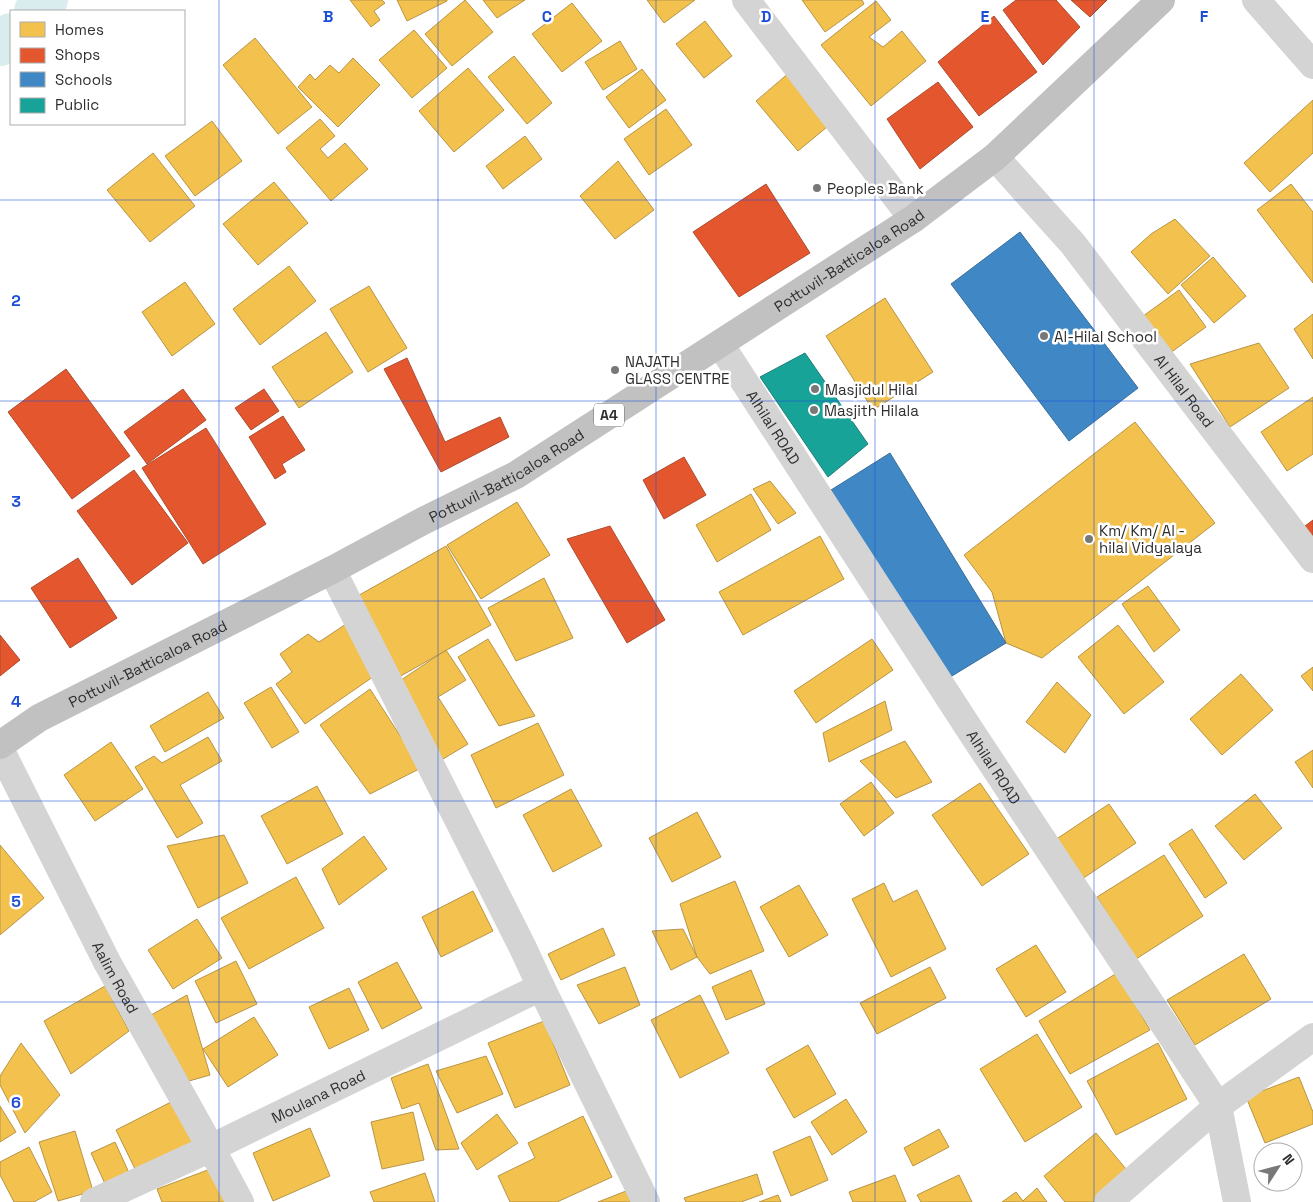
<svg xmlns="http://www.w3.org/2000/svg" width="1313" height="1202" font-family="'Space Grotesk',sans-serif">
<style>
.homes{fill:#f2c14e;stroke:#b89545}
.shops{fill:#e4572e;stroke:#ae4b2e}
.schools{fill:#3f88c5;stroke:#3a6d98}
.public{fill:#17a398;stroke:#1e8078}
.lines{fill:none;stroke-linecap:round;stroke-linejoin:round}
.canal{stroke:#d9ecee;stroke-width:42}
.minor{stroke:#d4d4d4;stroke-width:28}
.highway{stroke:#c1c1c1;stroke-width:28}
.grid{fill:none;stroke:#1d4ed8;stroke-width:1;stroke-opacity:0.55}
.poi-dot{fill:#787878;stroke:#fff;stroke-width:2}
.labels{text-anchor:middle;dominant-baseline:central;stroke-width:5;stroke-linejoin:round;paint-order:stroke}
.shield{fill:#fff;stroke:#6d6d6d;stroke-width:1}
.shield-label{font-size:14px;font-weight:bold;fill:#2f2f2f}
.poi-label{font-size:15px;fill:#2f2f2f;stroke:#fff;text-anchor:start}
.street-label{font-size:15px;fill:#2f2f2f;stroke:#fff}
.grid-label{font-size:16px;text-anchor:middle;font-weight:bold;fill:#1d4ed8;stroke:#fff;stroke-width:5;stroke-linejoin:round;paint-order:stroke}
</style>
<rect width="100%" height="100%" fill="#fff"/>
<path class="homes" d="M 350,0 L 382,0 L 385,3 L 374,11 L 380,20 L 371,27 Z
M 397,0 L 447,0 L 447,1 L 407,21 Z
M 465,0 L 493,32 L 452,66 L 425,34 Z
M 483,0 L 525,0 L 497,18 Z
M 647,0 L 695,0 L 664,23 Z
M 802,0 L 862,0 L 864,4 L 825,32 Z
M 876,1 L 891,20 L 869,37 L 883,47 L 902,31 L 926,61 L 871,106 L 821,45 Z
M 572,3 L 602,41 L 562,72 L 532,34 Z
M 705,21 L 732,56 L 704,78 L 676,44 Z
M 414,30 L 447,68 L 412,98 L 379,60 Z
M 255,38 L 312,107 L 278,134 L 223,65 Z
M 620,41 L 637,69 L 603,90 L 585,62 Z
M 514,56 L 552,103 L 527,124 L 488,77 Z
M 353,58 L 380,85 L 338,127 L 298,87 L 310,74 L 315,80 L 330,65 L 339,73 Z
M 468,68 L 504,110 L 454,152 L 419,111 Z
M 642,69 L 666,100 L 629,128 L 606,97 Z
M 790,72 L 833,122 L 798,151 L 756,101 Z
M 1313,100 L 1313,153 L 1270,192 L 1244,163 Z
M 666,109 L 692,145 L 649,175 L 624,139 Z
M 320,119 L 335,136 L 320,149 L 328,158 L 345,143 L 368,169 L 331,201 L 286,148 Z
M 212,121 L 242,161 L 195,196 L 165,156 Z
M 525,136 L 542,159 L 503,189 L 486,166 Z
M 153,153 L 195,206 L 150,242 L 107,190 Z
M 618,161 L 654,210 L 615,239 L 580,196 Z
M 274,182 L 308,223 L 258,265 L 223,224 Z
M 1291,184 L 1313,212 L 1313,283 L 1257,210 Z
M 1175,219 L 1210,256 L 1168,294 L 1131,252 L 1151,234 Z
M 1213,257 L 1246,296 L 1214,323 L 1181,285 Z
M 289,266 L 316,301 L 260,345 L 233,309 Z
M 185,282 L 215,324 L 172,356 L 142,312 Z
M 369,286 L 407,348 L 368,372 L 330,309 Z
M 1179,290 L 1206,327 L 1166,356 L 1139,319 Z
M 885,298 L 933,372 L 873,410 L 826,336 Z
M 1313,314 L 1313,359 L 1294,329 Z
M 326,332 L 353,372 L 299,408 L 272,367 Z
M 1259,343 L 1289,388 L 1230,427 L 1190,364 Z
M 1313,397 L 1313,454 L 1287,471 L 1261,432 Z
M 1135,422 L 1215,523 L 1042,658 L 1006,643 L 992,592 L 964,555 Z
M 770,481 L 796,513 L 778,524 L 753,489 Z
M 751,494 L 771,530 L 717,562 L 696,525 Z
M 517,502 L 550,555 L 481,599 L 447,545 Z
M 820,536 L 844,579 L 743,635 L 719,592 Z
M 446,546 L 491,625 L 399,677 L 354,598 Z
M 544,578 L 573,638 L 516,661 L 488,608 Z
M 1148,586 L 1180,630 L 1154,652 L 1122,604 Z
M 346,624 L 380,672 L 305,724 L 276,684 L 292,672 L 280,654 L 308,634 L 319,642 Z
M 1118,625 L 1164,682 L 1124,714 L 1078,657 Z
M 488,639 L 535,716 L 499,726 L 458,657 Z
M 872,639 L 893,670 L 816,723 L 794,691 Z
M 446,650 L 466,680 L 438,697 L 468,744 L 443,759 L 395,684 Z
M 1313,667 L 1313,691 L 1301,676 Z
M 1241,674 L 1273,710 L 1222,755 L 1190,719 Z
M 1057,682 L 1091,715 L 1065,753 L 1026,722 Z
M 271,687 L 299,732 L 272,748 L 244,703 Z
M 370,689 L 421,768 L 370,794 L 320,725 Z
M 208,692 L 224,718 L 165,752 L 150,726 Z
M 885,701 L 892,730 L 829,762 L 823,733 Z
M 538,723 L 564,775 L 496,808 L 471,755 Z
M 208,737 L 222,761 L 180,785 L 203,823 L 177,838 L 135,767 L 154,756 L 162,763 Z
M 905,741 L 932,782 L 896,798 L 860,761 Z
M 111,742 L 143,789 L 95,821 L 64,775 Z
M 1313,750 L 1313,788 L 1295,762 Z
M 871,782 L 894,813 L 864,836 L 840,804 Z
M 980,783 L 1029,854 L 982,886 L 932,815 Z
M 317,786 L 343,834 L 287,864 L 261,816 Z
M 571,789 L 602,846 L 553,872 L 523,815 Z
M 1255,794 L 1282,828 L 1244,860 L 1215,826 Z
M 1109,804 L 1136,843 L 1082,879 L 1055,840 Z
M 697,812 L 721,857 L 672,882 L 649,838 Z
M 1192,829 L 1227,883 L 1205,898 L 1169,844 Z
M 224,835 L 248,883 L 198,908 L 167,846 Z
M 364,836 L 387,869 L 339,905 L 322,869 Z
M 0,845 L 44,898 L 0,935 Z
M 1164,855 L 1203,916 L 1136,959 L 1097,897 Z
M 296,877 L 324,928 L 249,969 L 221,918 Z
M 735,881 L 764,951 L 710,974 L 697,957 L 680,904 Z
M 884,883 L 893,902 L 917,890 L 946,949 L 891,977 L 852,899 Z
M 799,885 L 828,935 L 789,957 L 760,907 Z
M 473,891 L 493,931 L 441,957 L 422,917 Z
M 197,919 L 222,958 L 173,989 L 148,950 Z
M 603,928 L 615,955 L 561,980 L 548,954 Z
M 683,929 L 697,957 L 671,970 L 652,931 Z
M 1036,945 L 1066,992 L 1026,1017 L 996,969 Z
M 1244,954 L 1271,999 L 1195,1045 L 1167,1000 Z
M 236,961 L 257,1004 L 216,1023 L 195,981 Z
M 397,962 L 422,1008 L 382,1029 L 358,982 Z
M 625,967 L 640,1005 L 599,1024 L 577,985 Z
M 930,967 L 946,998 L 877,1034 L 860,1003 Z
M 751,970 L 765,1004 L 726,1020 L 712,987 Z
M 1117,973 L 1150,1030 L 1070,1074 L 1039,1021 Z
M 105,986 L 129,1031 L 71,1074 L 44,1021 Z
M 349,988 L 369,1030 L 329,1049 L 309,1007 Z
M 187,995 L 210,1075 L 189,1081 L 151,1015 Z
M 700,995 L 729,1053 L 680,1078 L 651,1020 Z
M 254,1017 L 278,1055 L 228,1087 L 203,1049 Z
M 544,1021 L 570,1085 L 515,1108 L 488,1043 Z
M 1037,1034 L 1082,1107 L 1025,1142 L 980,1069 Z
M 21,1043 L 60,1095 L 25,1133 L 0,1085 L 0,1076 Z
M 1158,1043 L 1187,1099 L 1116,1135 L 1087,1081 Z
M 808,1045 L 836,1094 L 794,1118 L 766,1069 Z
M 486,1056 L 503,1094 L 457,1113 L 436,1071 Z
M 428,1064 L 459,1149 L 436,1150 L 419,1103 L 402,1109 L 391,1078 Z
M 1299,1077 L 1313,1112 L 1313,1124 L 1265,1143 L 1246,1097 Z
M 846,1099 L 867,1132 L 832,1155 L 811,1122 Z
M 173,1101 L 195,1144 L 137,1173 L 116,1130 Z
M 0,1106 L 16,1132 L 0,1142 Z
M 413,1112 L 424,1160 L 382,1169 L 371,1122 Z
M 497,1114 L 518,1143 L 477,1170 L 461,1143 Z
M 583,1116 L 612,1177 L 557,1202 L 510,1202 L 498,1176 L 535,1158 L 528,1143 Z
M 310,1128 L 330,1176 L 273,1201 L 253,1153 Z
M 939,1129 L 949,1147 L 913,1166 L 904,1148 Z
M 75,1131 L 93,1191 L 58,1201 L 39,1142 Z
M 1096,1133 L 1131,1175 L 1099,1202 L 1065,1202 L 1044,1176 Z
M 810,1136 L 828,1180 L 791,1196 L 773,1152 Z
M 115,1142 L 130,1175 L 106,1186 L 91,1153 Z
M 29,1147 L 52,1192 L 34,1202 L 14,1202 L 0,1175 L 0,1162 Z
M 213,1168 L 227,1202 L 162,1202 L 157,1189 Z
M 425,1173 L 435,1202 L 374,1202 L 370,1192 Z
M 757,1174 L 763,1194 L 741,1202 L 686,1202 L 684,1198 Z
M 895,1175 L 906,1202 L 853,1202 L 849,1192 Z
M 959,1175 L 972,1202 L 921,1202 L 917,1195 Z
M 1037,1188 L 1047,1202 L 1002,1202 L 1016,1192 L 1023,1201 Z
M 626,1191 L 631,1202 L 598,1202 Z
M 778,1195 L 781,1202 L 759,1202 Z"/>
<path class="shops" d="M 1016,0 L 1056,0 L 1080,27 L 1043,65 L 1003,10 Z
M 1071,0 L 1107,0 L 1090,17 Z
M 994,16 L 1037,72 L 979,116 L 938,62 Z
M 938,82 L 973,127 L 920,169 L 887,119 Z
M 766,184 L 810,253 L 739,297 L 693,232 Z
M 407,358 L 445,442 L 500,417 L 509,437 L 441,472 L 384,369 Z
M 66,369 L 130,456 L 72,499 L 8,412 Z
M 183,389 L 206,420 L 147,464 L 124,432 Z
M 264,389 L 279,411 L 251,430 L 235,408 Z
M 283,416 L 305,450 L 282,464 L 286,472 L 275,479 L 249,437 Z
M 206,428 L 266,524 L 203,564 L 142,468 Z
M 684,457 L 706,495 L 664,519 L 643,480 Z
M 134,470 L 188,543 L 132,585 L 77,511 Z
M 1313,520 L 1313,536 L 1305,526 Z
M 610,526 L 665,620 L 627,643 L 567,539 Z
M 78,558 L 117,618 L 70,648 L 31,588 Z
M 0,635 L 20,660 L 0,676 Z"/>
<path class="schools" d="M 1020,232 L 1138,388 L 1069,441 L 951,284 Z
M 890,453 L 1006,643 L 947,679 L 831,490 Z"/>
<path class="public" d="M 805,353 L 868,444 L 828,477 L 760,377 Z"/>
<g class="lines">
<path class="canal" d="M 35,11 L 47,0
M 0,45 L 11,34"/>
<g class="minor">
<path d="M 746,0 L 913,219"/>
<path d="M 1256,0 L 1313,65"/>
<path id="s1" d="M 995,157 L 1073,244 L 1313,559"/>
<path id="s2" d="M 720,344 L 970,730 L 1218,1106 L 1237,1202"/>
<path d="M 332,570 L 523,948 L 541,987 L 646,1202"/>
<path id="s3" d="M 0,749 L 107,962 L 211,1148 L 240,1202"/>
<path id="s4" d="M 94,1202 L 211,1148 L 541,987"/>
<path d="M 1108,1202 L 1218,1106 L 1313,1037"/>
</g>
<path class="highway" id="s5" d="M 0,745 L 39,718 L 332,570 L 423,521 L 516,475 L 913,219 L 995,157 L 1161,0"/>
</g>
<path class="grid" d="M 219,0 L 219,1202M 438,0 L 438,1202M 656,0 L 656,1202M 875,0 L 875,1202M 1094,0 L 1094,1202M 0,200 L 1313,200M 0,401 L 1313,401M 0,601 L 1313,601M 0,801 L 1313,801M 0,1002 L 1313,1002"/>
<g class="poi-dot">
<circle cx="817" cy="188" r="5"/>
<circle cx="1044" cy="336" r="5"/>
<circle cx="615" cy="370" r="5"/>
<circle cx="815" cy="389" r="5"/>
<circle cx="814" cy="410" r="5"/>
<circle cx="1089" cy="539" r="5"/>
</g>
<g class="labels">
<rect class="shield" x="594" y="403.5" width="30" height="23" rx="4"/>
<g class="shield-label">
<text x="609" y="415">A4</text>
</g>
<g class="poi-label">
<text x="827" y="188">Peoples Bank</text>
<text x="1054" y="336">Al-Hilal School</text>
<text x="625" y="361">NAJATH<tspan x="625" dy="17">GLASS CENTRE</tspan></text>
<text x="825" y="389">Masjidul Hilal</text>
<text x="824" y="410">Masjith Hilala</text>
<text x="1099" y="530">Km/ Km/ Al -<tspan x="1099" dy="17">hilal Vidyalaya</tspan></text>
</g>
<g class="street-label">
<text stroke="none"><textPath href="#s5" startOffset="979">Pottuvil-Batticaloa Road</textPath></text>
<text stroke="none"><textPath href="#s1" startOffset="301">Al Hilal Road</textPath></text>
<text stroke="none"><textPath href="#s2" startOffset="99">Alhilal ROAD</textPath></text>
<text stroke="none"><textPath href="#s5" startOffset="574">Pottuvil-Batticaloa Road</textPath></text>
<text stroke="none"><textPath href="#s5" startOffset="169">Pottuvil-Batticaloa Road</textPath></text>
<text stroke="none"><textPath href="#s2" startOffset="504">Alhilal ROAD</textPath></text>
<text stroke="none"><textPath href="#s3" startOffset="256">Aalim Road</textPath></text>
<text stroke="none"><textPath href="#s4" startOffset="248">Moulana Road</textPath></text>
</g>
</g>
<g class="grid-label">
<text x="328" y="22">B</text>
<text x="547" y="22">C</text>
<text x="766" y="22">D</text>
<text x="985" y="22">E</text>
<text x="1204" y="22">F</text>
<text x="16" y="306">2</text>
<text x="16" y="507">3</text>
<text x="16" y="707">4</text>
<text x="16" y="907">5</text>
<text x="16" y="1108">6</text>
</g>
<rect x="10" y="10" width="175" height="115" fill="#ffffff" stroke="#acacac"/>
<rect x="20" y="22" width="25" height="15" fill="#f2c14e" stroke="#acacac"/>
<text x="55" y="35" font-size="15" fill="#2f2f2f">Homes</text>
<rect x="20" y="48" width="25" height="15" fill="#e4572e" stroke="#acacac"/>
<text x="55" y="60" font-size="15" fill="#2f2f2f">Shops</text>
<rect x="20" y="72" width="25" height="15" fill="#3f88c5" stroke="#acacac"/>
<text x="55" y="85" font-size="15" fill="#2f2f2f">Schools</text>
<rect x="20" y="98" width="25" height="15" fill="#17a398" stroke="#acacac"/>
<text x="55" y="110" font-size="15" fill="#2f2f2f">Public</text>
<g transform="translate(1278 1167) rotate(54)"><circle r="24" fill="#ffffff" stroke="#acacac"/>
<path d="M0-4L9 19L0 12L-9 19Z" fill="#787878"/>
<text y="-8" font-size="14" font-weight="bold" text-anchor="middle" fill="#2f2f2f">N</text>
</g>
</svg>
